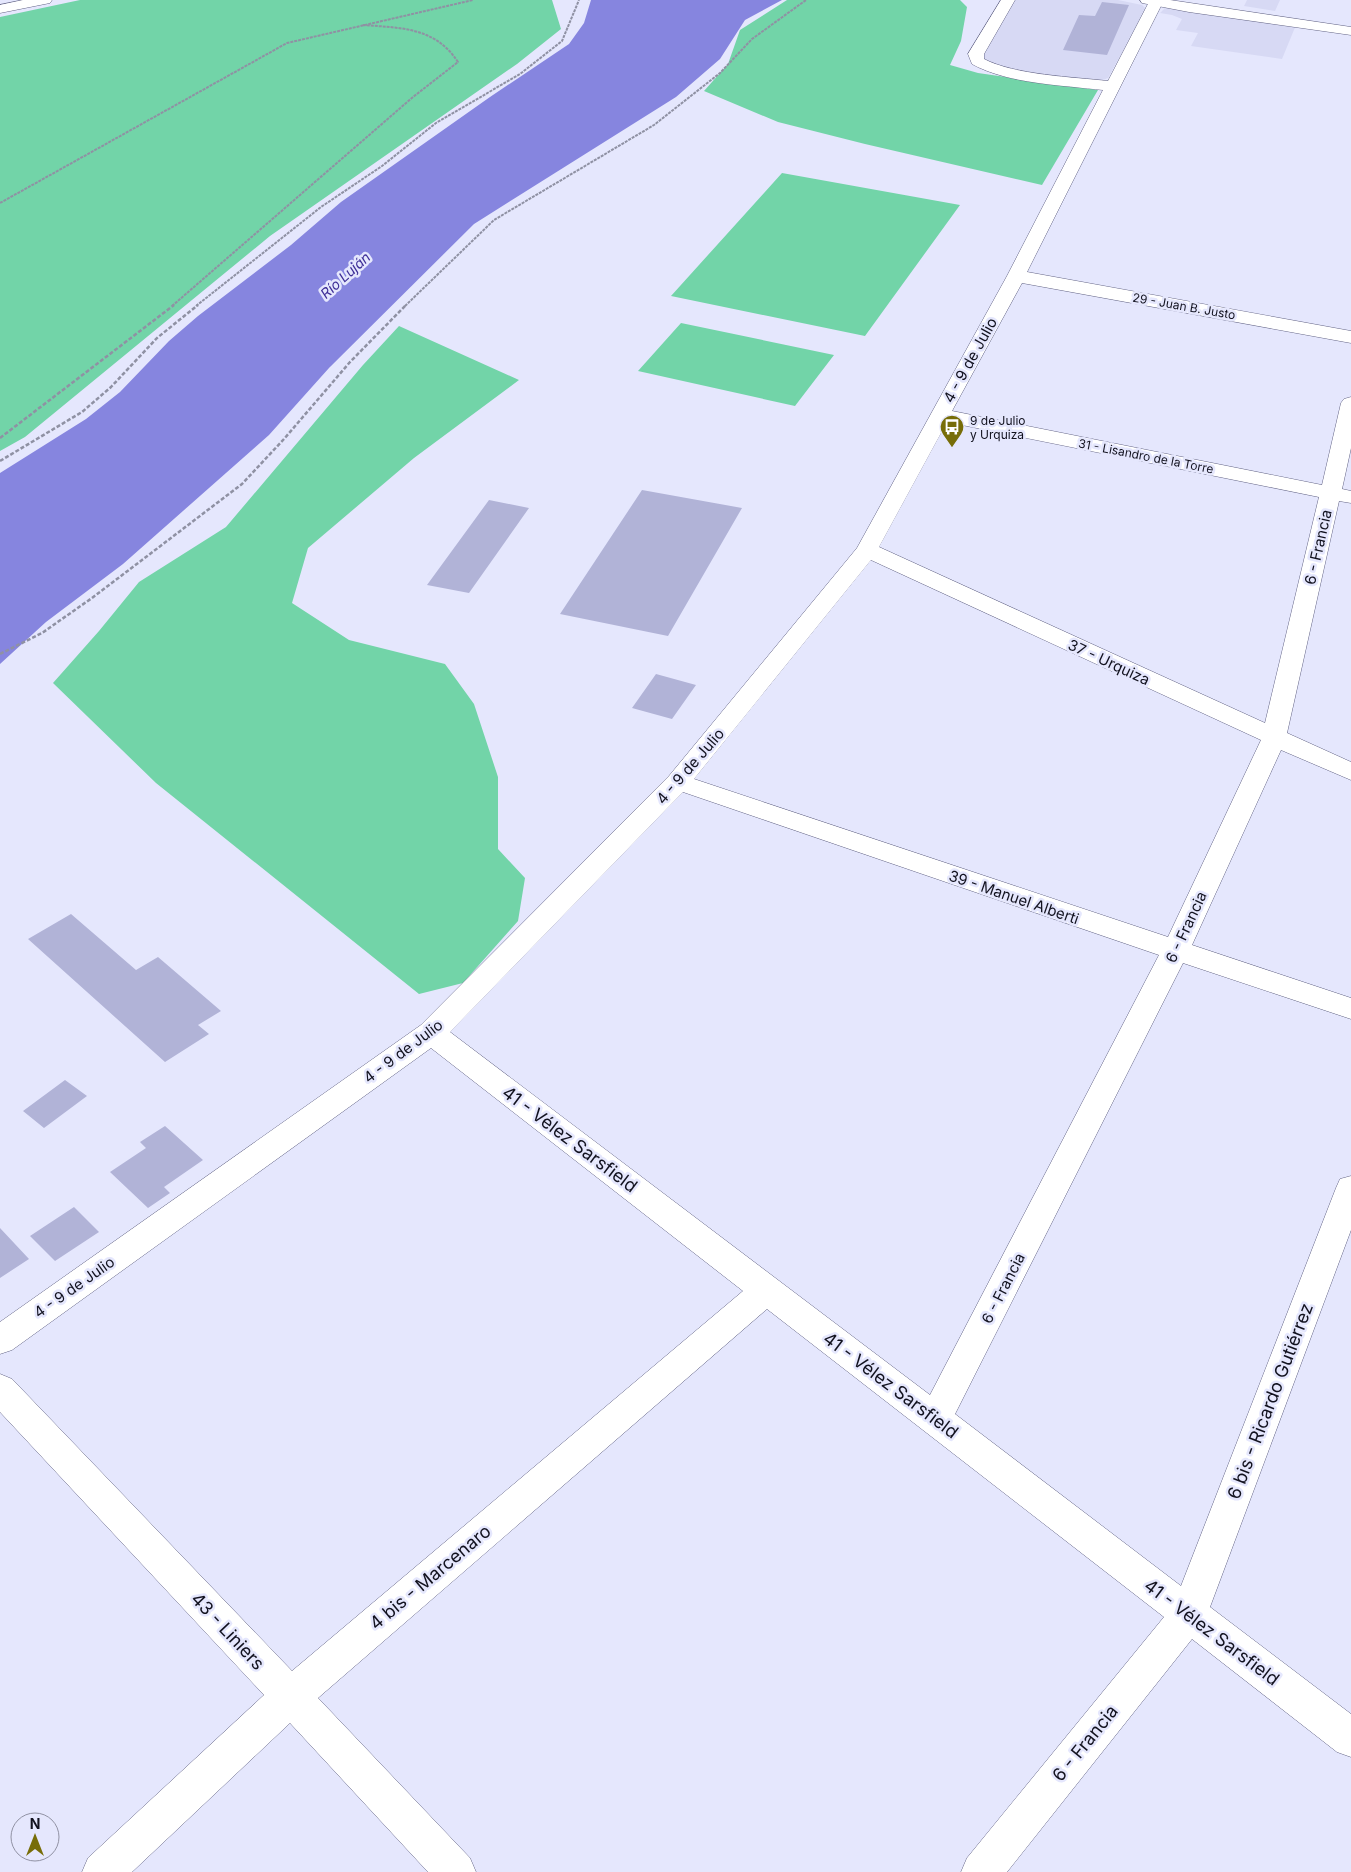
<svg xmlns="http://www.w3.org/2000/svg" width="1351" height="1872" font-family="Inter,sans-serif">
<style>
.built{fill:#d7d9f4}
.green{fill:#72d4a8}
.water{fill:#8685df}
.building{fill:#b1b3d7}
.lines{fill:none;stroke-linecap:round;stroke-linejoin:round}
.minor-casing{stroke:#636485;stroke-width:1}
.tertiary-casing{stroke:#636485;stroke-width:1}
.path-far1{stroke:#8f91a3;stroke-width:2;stroke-dasharray:3 1;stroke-linecap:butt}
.path{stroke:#8f91a3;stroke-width:2.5;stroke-dasharray:4 2;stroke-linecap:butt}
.minor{fill:#fff;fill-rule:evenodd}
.tertiary{fill:#fff;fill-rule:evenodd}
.labels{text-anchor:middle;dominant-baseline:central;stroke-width:5;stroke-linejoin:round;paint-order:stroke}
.far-street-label{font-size:12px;fill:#12121f;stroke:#e5e7fd}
.far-poi-label{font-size:12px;fill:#12121f;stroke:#e5e7fd;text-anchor:start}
.far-water-label{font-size:14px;font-style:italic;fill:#3e2e97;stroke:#e5e7fd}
.street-label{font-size:15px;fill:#12121f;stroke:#e5e7fd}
.near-street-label{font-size:18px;fill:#12121f;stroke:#e5e7fd}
</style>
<rect width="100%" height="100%" fill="#e5e7fd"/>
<path class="built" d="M 1012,0 L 1118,0 L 1142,5 L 1146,9 L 1108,78 L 1100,81 L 996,69 L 980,61 Z
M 1247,0 L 1280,0 L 1275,11 L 1244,6 Z
M 1165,8 L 1174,8 L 1296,25 L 1282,59 L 1191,46 L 1198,33 L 1176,30 L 1182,19 L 1172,15 L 1160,13 Z"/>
<path class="green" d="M 80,0 L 552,0 L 561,29 L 517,64 L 270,236 L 25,437 L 0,451 L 0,17 Z
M 787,0 L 960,0 L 967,7 L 961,41 L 950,65 L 978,73 L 1098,90 L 1042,185 L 865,144 L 778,122 L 704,91 L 728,64 L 740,30 Z
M 782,173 L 960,205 L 865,336 L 671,296 Z
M 681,323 L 834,355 L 795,406 L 638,371 Z
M 399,326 L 519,380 L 414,458 L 308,548 L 292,603 L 349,640 L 445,664 L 474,704 L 498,777 L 498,849 L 525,878 L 518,921 L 463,983 L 419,994 L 156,783 L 53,683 L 99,631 L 139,582 L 226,527 L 363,365 Z"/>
<path class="water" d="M 591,0 L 782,0 L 745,20 L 720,59 L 676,97 L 474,224 L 329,368 L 269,435 L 123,564 L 46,622 L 0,664 L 0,473 L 86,419 L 120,392 L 169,341 L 198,316 L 291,245 L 341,202 L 490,97 L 569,44 L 584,23 Z"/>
<path class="building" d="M 1102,2 L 1129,5 L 1107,55 L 1063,50 L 1079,15 L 1095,16 Z
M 642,490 L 742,508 L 668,636 L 560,614 Z
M 489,500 L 529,508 L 469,593 L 427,585 Z
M 656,674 L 696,685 L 672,719 L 632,708 Z
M 71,914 L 136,970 L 158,957 L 221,1011 L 198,1025 L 209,1034 L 165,1062 L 28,939 Z
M 65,1080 L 87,1096 L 44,1128 L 23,1111 Z
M 165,1126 L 203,1160 L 164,1187 L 170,1193 L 148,1208 L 110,1172 L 146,1148 L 140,1142 Z
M 74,1207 L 99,1232 L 55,1261 L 30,1236 Z
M 0,1228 L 29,1259 L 0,1278 Z"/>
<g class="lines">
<defs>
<path id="minor" d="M 23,0 L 52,0 L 50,3 L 0,13 L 0,5 Z
M 1001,0 L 1015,0 L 984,54 L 984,59 C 1015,75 1073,77 1108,81 L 1150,0 L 1164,0 L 1027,272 L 1351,331 L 1351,343 L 1022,283 L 952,411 L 1322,485 L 1341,403 L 1344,399 L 1351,397 L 1351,448 L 1342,489 L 1351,491 L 1351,503 L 1339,501 L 1287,733 L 1351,762 L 1351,780 L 1281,750 L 1192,945 L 1351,998 L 1351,1019 L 1183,963 L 955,1414 L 1181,1586 L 1336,1188 L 1340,1179 L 1351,1176 L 1351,1230 L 1210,1607 L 1351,1714 L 1351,1757 L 1337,1752 L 1192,1639 L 1007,1872 L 961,1872 L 967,1858 L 1164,1617 L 767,1309 L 318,1698 L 470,1858 L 476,1872 L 428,1872 L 290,1723 L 132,1872 L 82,1872 L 88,1858 L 264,1695 L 0,1412 L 0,1374 L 12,1379 L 292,1671 L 743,1291 L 431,1048 L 12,1350 L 0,1354 L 0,1322 L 421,1025 L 669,776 L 857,548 L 1007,276 L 1103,90 C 1063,85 1008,84 972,64 L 968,54 ZM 947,422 L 1319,497 L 1265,723 L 879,547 ZM 871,560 L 1261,740 L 1168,937 L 694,779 ZM 683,792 L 1159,955 L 930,1395 L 450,1032 Z"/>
<path id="tertiary" d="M 1140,0 L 1170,0 L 1351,27 L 1351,35 L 1189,12 L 1142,3 Z"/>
</defs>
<use href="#minor" class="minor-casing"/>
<use href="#tertiary" class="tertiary-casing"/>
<path class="path-far1" d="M 0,203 L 287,43 L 473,0
M 172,306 L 413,97 L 458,62 C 435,27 401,28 363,25
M 196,306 L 321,207 L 382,166 L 436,123 L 520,74 L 562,41 L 579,0
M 405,306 L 494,220 L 654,125 L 720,73 L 752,39 L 806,0"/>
<path class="path" d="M 0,438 L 174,305
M 0,461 L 82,412 L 111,387 L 157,338 L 198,305
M 0,654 L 42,633 L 92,598 L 242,484 L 284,439 L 350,362 L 406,305"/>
<use href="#minor" class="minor"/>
<use href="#tertiary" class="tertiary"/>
</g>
<defs>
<symbol id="bus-pin" viewBox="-11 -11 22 30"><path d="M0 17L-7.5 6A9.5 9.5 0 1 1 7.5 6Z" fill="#776d08" stroke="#e5e7fd"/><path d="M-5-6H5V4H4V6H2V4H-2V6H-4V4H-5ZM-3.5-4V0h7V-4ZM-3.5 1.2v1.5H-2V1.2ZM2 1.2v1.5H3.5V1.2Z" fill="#fff"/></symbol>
</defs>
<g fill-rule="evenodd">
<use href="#bus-pin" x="938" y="413" width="28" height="38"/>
</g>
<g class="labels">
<g class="far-street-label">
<text transform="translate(1184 306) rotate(10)">29 - Juan B. Justo</text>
<text transform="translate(1146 456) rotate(11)">31 - Lisandro de la Torre</text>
</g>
<g class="far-poi-label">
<text x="970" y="420">9 de Julio<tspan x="970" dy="14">y Urquiza</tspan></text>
</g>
<g class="far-water-label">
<text transform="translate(345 275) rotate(-42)">Río Luján</text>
</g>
<g class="street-label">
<text transform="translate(970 360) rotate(-61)">4 - 9 de Julio</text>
<text transform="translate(1318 547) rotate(-77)">6 - Francia</text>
<text transform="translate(1109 662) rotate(25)">37 - Urquiza</text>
<text transform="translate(690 766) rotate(-49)">4 - 9 de Julio</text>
<text transform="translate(1014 897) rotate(19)">39 - Manuel Alberti</text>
<text transform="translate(1186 927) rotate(-65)">6 - Francia</text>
<text transform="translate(403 1051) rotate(-37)">4 - 9 de Julio</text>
<text transform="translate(74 1287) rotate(-35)">4 - 9 de Julio</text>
<text transform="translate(1003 1288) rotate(-63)">6 - Francia</text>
</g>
<g class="near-street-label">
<text transform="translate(570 1139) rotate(37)">41 - Vélez Sarsfield</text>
<text transform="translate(891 1385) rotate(37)">41 - Vélez Sarsfield</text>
<text transform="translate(1270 1401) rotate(-69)">6 bis - Ricardo Gutiérrez</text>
<text transform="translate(430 1577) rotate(-40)">4 bis - Marcenaro</text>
<text transform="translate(228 1631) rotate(47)">43 - Liniers</text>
<text transform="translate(1212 1632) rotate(37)">41 - Vélez Sarsfield</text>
<text transform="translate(1085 1743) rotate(-51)">6 - Francia</text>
</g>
</g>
<g transform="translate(35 1837)"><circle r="24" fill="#e5e7fd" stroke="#9192a4"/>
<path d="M0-4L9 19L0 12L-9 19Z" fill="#776d08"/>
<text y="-8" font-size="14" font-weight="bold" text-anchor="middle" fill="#12121f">N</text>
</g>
</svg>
